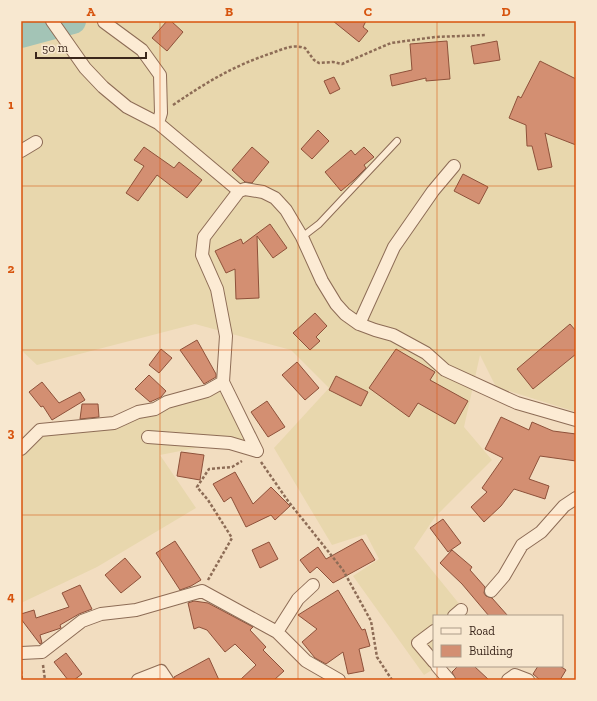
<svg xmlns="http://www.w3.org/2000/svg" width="597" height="701" font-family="'Zilla Slab',serif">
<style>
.farmland{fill:#e8d7ad}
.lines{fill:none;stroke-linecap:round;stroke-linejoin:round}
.river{stroke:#a3c4b6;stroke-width:26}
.building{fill:#d38f72;stroke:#8e513a}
.lane-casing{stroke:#8d6c56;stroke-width:8}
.street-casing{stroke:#8d6c56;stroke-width:14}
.path{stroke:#8d6c56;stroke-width:2.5;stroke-dasharray:3 2;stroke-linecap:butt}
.lane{stroke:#fcebd4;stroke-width:6}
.street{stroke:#fcebd4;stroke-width:12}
.grid{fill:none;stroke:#d7540e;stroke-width:1;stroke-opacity:0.55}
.neatline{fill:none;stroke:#d7540e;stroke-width:1.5}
.grid-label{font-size:13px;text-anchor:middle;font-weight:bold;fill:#d7540e}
</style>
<rect width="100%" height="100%" fill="#f2ddc0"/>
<path class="farmland" d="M 31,21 L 576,21 L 576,412 L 496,387 L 480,355 L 464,427 L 492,460 L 435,517 L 414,548 L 469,616 L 434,616 L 434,666 L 438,666 L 424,675 L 353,576 L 379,559 L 366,534 L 332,545 L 274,448 L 329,388 L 291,350 L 195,324 L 37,365 L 21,350 L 21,26 L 24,30 Z
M 219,390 L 251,446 L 216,444 L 160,455 L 196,508 L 97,567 L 21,603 L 21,456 L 35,441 L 43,434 L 129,422 Z"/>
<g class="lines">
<path class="river" d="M 21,35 L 73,21"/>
</g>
<path class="building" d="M 167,21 L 171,21 L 183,32 L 167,51 L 152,38 Z
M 333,21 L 366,21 L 363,27 L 368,31 L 359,42 Z
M 447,41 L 450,79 L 426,81 L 426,78 L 392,86 L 390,75 L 412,70 L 410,44 Z
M 497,41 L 500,60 L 474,64 L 471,46 Z
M 540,61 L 576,79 L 576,145 L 545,133 L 552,167 L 538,170 L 532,146 L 527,146 L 526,125 L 509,118 L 518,96 L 521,98 Z
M 334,77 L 340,89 L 330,94 L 324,81 Z
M 318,130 L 329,141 L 312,159 L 301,149 Z
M 144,147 L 174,168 L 179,162 L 202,180 L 187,198 L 157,175 L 138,201 L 126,193 L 144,166 L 134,160 Z
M 252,147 L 269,162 L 252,183 L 245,182 L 232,170 Z
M 364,147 L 374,157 L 364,165 L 366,168 L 354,180 L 341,191 L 325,172 L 351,150 L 355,155 Z
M 463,174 L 488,187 L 479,204 L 454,191 Z
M 270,224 L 287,248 L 273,258 L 257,236 L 259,298 L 236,299 L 235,269 L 226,273 L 215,251 L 241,239 L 243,244 Z
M 315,313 L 327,326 L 316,337 L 320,341 L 310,350 L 293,333 Z
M 570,324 L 576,331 L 576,354 L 533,389 L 517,369 Z
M 197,340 L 216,374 L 216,377 L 204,384 L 180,350 Z
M 161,349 L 172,358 L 159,373 L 149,365 Z
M 396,349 L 435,372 L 430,380 L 468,401 L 455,424 L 418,403 L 409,417 L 369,388 Z
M 297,362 L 319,388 L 305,400 L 282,375 Z
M 149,375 L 166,391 L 161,397 L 150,402 L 135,389 Z
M 336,376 L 368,392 L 361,406 L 329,390 Z
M 42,382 L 59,403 L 80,392 L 85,400 L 52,420 L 43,406 L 41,407 L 29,392 Z
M 267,401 L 285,427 L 268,437 L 251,412 Z
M 82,404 L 98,404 L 99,417 L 80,419 Z
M 501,417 L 529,430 L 532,422 L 553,431 L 576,434 L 576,461 L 540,456 L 529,479 L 549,486 L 545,499 L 514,489 L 501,506 L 484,522 L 471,507 L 487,492 L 482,488 L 503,458 L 485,449 Z
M 181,452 L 204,455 L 200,480 L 177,476 Z
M 235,472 L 253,504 L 271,487 L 290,506 L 275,520 L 271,515 L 246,527 L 231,497 L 224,502 L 213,484 Z
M 443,519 L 461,543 L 448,552 L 430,528 Z
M 362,539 L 375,560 L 333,583 L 317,567 L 310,573 L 300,560 L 318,547 L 326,559 Z
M 175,541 L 201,580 L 191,586 L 180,590 L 156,553 Z
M 269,542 L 278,559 L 260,568 L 252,550 Z
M 452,550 L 472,567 L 470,570 L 485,587 L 484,593 L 486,596 L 492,598 L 508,616 L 489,616 L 462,584 L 440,563 Z
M 125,558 L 141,577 L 121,593 L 105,575 Z
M 80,585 L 92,609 L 79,614 L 60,625 L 61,628 L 40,635 L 42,643 L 40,644 L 21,619 L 21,614 L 34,610 L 36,618 L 69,607 L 62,593 Z
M 338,590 L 362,630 L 365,629 L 370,646 L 359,649 L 364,671 L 348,674 L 343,652 L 326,664 L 315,658 L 302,642 L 317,629 L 298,615 Z
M 194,601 L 208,603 L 253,627 L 250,630 L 266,647 L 263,650 L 284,671 L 274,680 L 240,680 L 256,665 L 235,644 L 225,652 L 207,630 L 199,627 L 194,629 L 188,603 Z
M 66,653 L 82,674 L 74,680 L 68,680 L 54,662 Z
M 209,658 L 219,680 L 174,680 L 174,677 Z
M 458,666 L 474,666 L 489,680 L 456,680 L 452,672 Z
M 538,666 L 560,666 L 566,670 L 560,680 L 540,680 L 533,674 Z"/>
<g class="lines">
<defs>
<path id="lane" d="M 302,237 L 319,224 L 397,141"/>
<path id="street" d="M 52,21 L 85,68 L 103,87 L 127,107 L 158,123 L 239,191 L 245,189 L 263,192 L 275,198 L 286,210 L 302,237 L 322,281 L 336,304 L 345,314 L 359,324 L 375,330 L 393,335 L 426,353 L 445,370 L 517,403 L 576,420
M 104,22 L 142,50 L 160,75 L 161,113 L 158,123
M 21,151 L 36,142
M 239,191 L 204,237 L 202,255 L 217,289 L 226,336 L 223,382 L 257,451
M 359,324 L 394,247 L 433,191 L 454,166
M 148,437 L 230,443 L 257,451
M 21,449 L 40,430 L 114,423 L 138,412 L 155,409 L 167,402 L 207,391 L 223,382
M 491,591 L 504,576 L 522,545 L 541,532 L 564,506 L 576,498
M 454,616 L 461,610
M 434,631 L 418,643 L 434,662
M 277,632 L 298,599 L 313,585
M 21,653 L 42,652 L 82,621 L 101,614 L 136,610 L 202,591 L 277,632 L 306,661 L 339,680
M 437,666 L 449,680
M 138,680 L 161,671 L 167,680
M 508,680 L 515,675 L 528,680"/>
</defs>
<use href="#lane" class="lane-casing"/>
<use href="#street" class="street-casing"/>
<path class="path" d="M 173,105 C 207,82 233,66 272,53 C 283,49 293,44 305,48 L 314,60 L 319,63 L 333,62 L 342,64 L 391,43 L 435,37 L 486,35
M 261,462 L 288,501 L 343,570 L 371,621 L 377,657 L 392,680
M 208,580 L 232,538 L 208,500 L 197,487 L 209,469 L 232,467 L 242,461
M 43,665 L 45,680
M 21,671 L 22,680"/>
<use href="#lane" class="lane"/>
<use href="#street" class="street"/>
</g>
<path class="grid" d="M 160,21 L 160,680M 298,21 L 298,680M 437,21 L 437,616M 21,186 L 576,186M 21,350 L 576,350M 21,515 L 576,515M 437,666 L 437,680"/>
<rect width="597" height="701" fill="none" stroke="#f8e8d0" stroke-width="44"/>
<rect x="433" y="615" width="130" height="52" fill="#f8e8d0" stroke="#ac9b88"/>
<rect x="441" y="628" width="20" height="6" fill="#fcebd4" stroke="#ac9b88"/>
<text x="469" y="635" font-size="12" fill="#3b271c">Road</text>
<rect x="441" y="645" width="20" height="12" fill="#d38f72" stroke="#ac9b88"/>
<text x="469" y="655" font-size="12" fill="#3b271c">Building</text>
<path d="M36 52v6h110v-6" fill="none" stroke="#3b271c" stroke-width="2"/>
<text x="42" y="52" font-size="12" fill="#3b271c" stroke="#f8e8d0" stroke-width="3" paint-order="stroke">50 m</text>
<rect x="22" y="22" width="553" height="657" class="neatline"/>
<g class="grid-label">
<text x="91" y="16">A</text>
<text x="229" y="16">B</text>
<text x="368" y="16">C</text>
<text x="506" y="16">D</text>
<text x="11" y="109">1</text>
<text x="11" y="273">2</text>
<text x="11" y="437">3</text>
<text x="11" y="601">4</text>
</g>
</svg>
